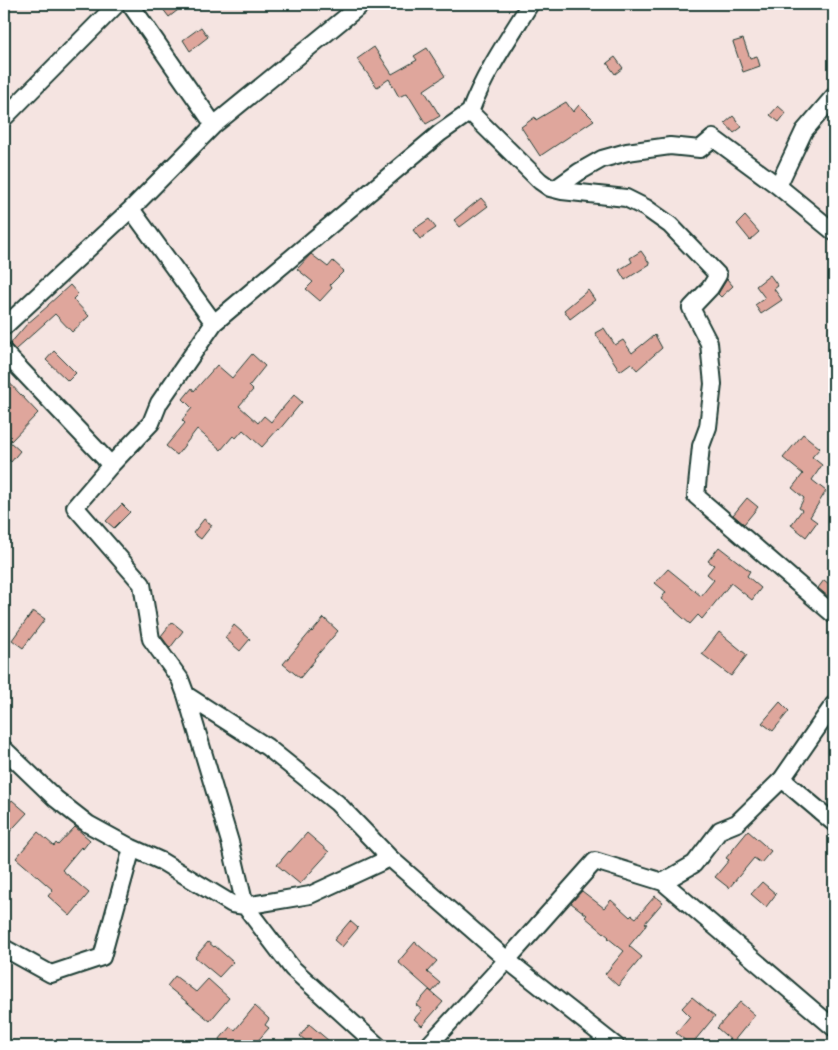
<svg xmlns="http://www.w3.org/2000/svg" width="838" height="1050" font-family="'Balsamiq Sans',sans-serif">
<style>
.building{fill:#dfa69c;stroke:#1f3d34}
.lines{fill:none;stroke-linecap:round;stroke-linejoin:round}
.minor-casing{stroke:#1f3d34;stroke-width:20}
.minor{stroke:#fff;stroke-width:16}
</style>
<rect width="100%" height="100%" fill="#f5e4e1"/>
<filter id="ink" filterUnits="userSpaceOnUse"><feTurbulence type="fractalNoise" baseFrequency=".02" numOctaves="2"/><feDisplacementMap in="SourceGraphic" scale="10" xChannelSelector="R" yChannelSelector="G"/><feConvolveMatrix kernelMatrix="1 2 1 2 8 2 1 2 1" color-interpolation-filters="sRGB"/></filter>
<g filter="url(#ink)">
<path class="building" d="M 159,4 L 173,4 L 178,10 L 169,17 Z
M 201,27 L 208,37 L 190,51 L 183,40 Z
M 743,39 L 750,58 L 757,56 L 760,66 L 743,72 L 733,42 Z
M 374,47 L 392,74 L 417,60 L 414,56 L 427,48 L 445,76 L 424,90 L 440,116 L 426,124 L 407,93 L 399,97 L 389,79 L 377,87 L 357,59 Z
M 615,57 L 623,68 L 615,74 L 607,63 Z
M 566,102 L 573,112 L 579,105 L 594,120 L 540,156 L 521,127 L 535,117 L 536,120 Z
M 778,106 L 786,113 L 779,122 L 770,115 Z
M 733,116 L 742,127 L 734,133 L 725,123 Z
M 481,198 L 488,206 L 460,227 L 454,220 Z
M 745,216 L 759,232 L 750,240 L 737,224 Z
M 429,219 L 436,228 L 420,239 L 413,230 Z
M 641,251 L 650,264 L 625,280 L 619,270 L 632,262 L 630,258 Z
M 311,254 L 328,267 L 333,261 L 344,271 L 330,285 L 332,288 L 320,301 L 306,289 L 313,282 L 297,269 Z
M 770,275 L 778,286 L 774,289 L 782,300 L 761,314 L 755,305 L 765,298 L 756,286 Z
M 727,279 L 733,286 L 721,297 L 718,294 Z
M 70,285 L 78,294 L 73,299 L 89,316 L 72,332 L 55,314 L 15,350 L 10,344 L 27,324 L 48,306 L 48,305 Z
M 588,290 L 595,300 L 570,319 L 564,310 Z
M 604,328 L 615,345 L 623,340 L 632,353 L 653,336 L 653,337 L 655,335 L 662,348 L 637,370 L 631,363 L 620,371 L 595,333 Z
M 54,351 L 76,373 L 68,381 L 46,360 Z
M 252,354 L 265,366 L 249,386 L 253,390 L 239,406 L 258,423 L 264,416 L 271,422 L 281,409 L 281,410 L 294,395 L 302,402 L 279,430 L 278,429 L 262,447 L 243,430 L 236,438 L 233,436 L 221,450 L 197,429 L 177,455 L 166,446 L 185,423 L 182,420 L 192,408 L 183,399 L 192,388 L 194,391 L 217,365 L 232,378 Z
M 4,377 L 38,413 L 10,442 L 20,451 L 11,462 L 4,456 Z
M 803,434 L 820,448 L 812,457 L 822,465 L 812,480 L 826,491 L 810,517 L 817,522 L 806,537 L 791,525 L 802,510 L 799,508 L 804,498 L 792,488 L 803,474 L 783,458 Z
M 747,498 L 758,507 L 744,524 L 733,515 Z
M 122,504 L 130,512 L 114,528 L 106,521 Z
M 204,519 L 212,525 L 201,539 L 193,533 Z
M 719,547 L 750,571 L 747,576 L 761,588 L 752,600 L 731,583 L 702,619 L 698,615 L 690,624 L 675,611 L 676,611 L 661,599 L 666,592 L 655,583 L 668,569 L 701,596 L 714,580 L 707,574 L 714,565 L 708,561 Z
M 824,580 L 834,588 L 834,601 L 818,588 Z
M 33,611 L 45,619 L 23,648 L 12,640 Z
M 324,618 L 338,631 L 314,659 L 315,660 L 300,678 L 283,664 L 311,631 L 312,632 Z
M 172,622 L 183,631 L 170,648 L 161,636 Z
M 234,625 L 250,639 L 240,651 L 225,638 Z
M 719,632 L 747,655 L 731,676 L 702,654 Z
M 780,702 L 789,711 L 773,731 L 762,723 Z
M 12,800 L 27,813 L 4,838 L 4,809 Z
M 75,827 L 90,840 L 83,849 L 81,847 L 62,870 L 89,893 L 70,916 L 48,896 L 53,890 L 16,858 L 38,832 L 54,846 L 56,843 L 58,845 Z
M 748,831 L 771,851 L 761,863 L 754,858 L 729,888 L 715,877 L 729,860 L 726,858 Z
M 307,833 L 329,852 L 300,884 L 277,865 L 289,851 L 290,852 Z
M 762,882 L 776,894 L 766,907 L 751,894 Z
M 582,891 L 604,908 L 611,900 L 630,917 L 632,915 L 636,918 L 655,896 L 663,902 L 645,923 L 647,924 L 629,946 L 642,957 L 618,986 L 605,974 L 624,951 L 608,938 L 609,937 L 585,917 L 587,915 L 571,903 Z
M 350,921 L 358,928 L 342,947 L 334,940 Z
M 208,942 L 214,947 L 215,946 L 233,962 L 219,977 L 195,957 Z
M 415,942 L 437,961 L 427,972 L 440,983 L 432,992 L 398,962 Z
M 175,976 L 196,992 L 208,979 L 229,998 L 210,1021 L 167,986 Z
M 429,990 L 443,1002 L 422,1026 L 414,1019 L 422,1010 L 416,1005 Z
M 692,997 L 715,1016 L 691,1045 L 676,1033 L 690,1016 L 682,1008 Z
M 740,1002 L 755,1015 L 733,1042 L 717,1028 Z
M 255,1006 L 269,1019 L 265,1025 L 269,1028 L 253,1046 L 227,1046 L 219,1040 L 230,1027 L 235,1030 Z
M 309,1024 L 335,1046 L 312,1046 L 300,1036 Z"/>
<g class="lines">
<defs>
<path id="minor" d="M 130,4 L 214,125
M 470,112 C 484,74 509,38 530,4
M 4,118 L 117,4
M 778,186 L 804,131 L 834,96
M 555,189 L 579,172 L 602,159 L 627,152 L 670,146 L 700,149 L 713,138 L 778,186 L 834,232
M 214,323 L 440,133 L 470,112 L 540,181 L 550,188 L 562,191 L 626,198 L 646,208 L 670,225 L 718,275 L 710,288 L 691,308 L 709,343 L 713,384 L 708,427 L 701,446 L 696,496 L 834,615
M 4,327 L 131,209
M 4,352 L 111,465 L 75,507 L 142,584 L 151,639 L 180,679 L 186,695 L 230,842 L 245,906 L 292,968 L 378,1046
M 111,465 L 151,423 L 159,403 L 214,323 L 131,209 L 214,125 L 362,4
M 186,695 L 267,747 L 337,803 L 390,858 L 507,960 L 595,861 L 663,882 L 694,864 L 720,830 L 737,823 L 782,779 L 834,704
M 4,749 L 56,799 L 88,824 L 132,848 L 161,861 L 232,904 L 245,906 L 310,895 L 390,858
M 782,779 L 834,823
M 663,882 L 834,1028
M 4,948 L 51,974 L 102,957 L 132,848
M 428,1046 L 507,960 L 616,1046"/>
</defs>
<use href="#minor" class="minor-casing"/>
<use href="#minor" class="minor"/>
</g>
</g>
<rect width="838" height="1050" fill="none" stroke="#fff" stroke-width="20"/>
<rect x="10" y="10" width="818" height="1030" fill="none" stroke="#1f3d34" stroke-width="2" filter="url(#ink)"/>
</svg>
